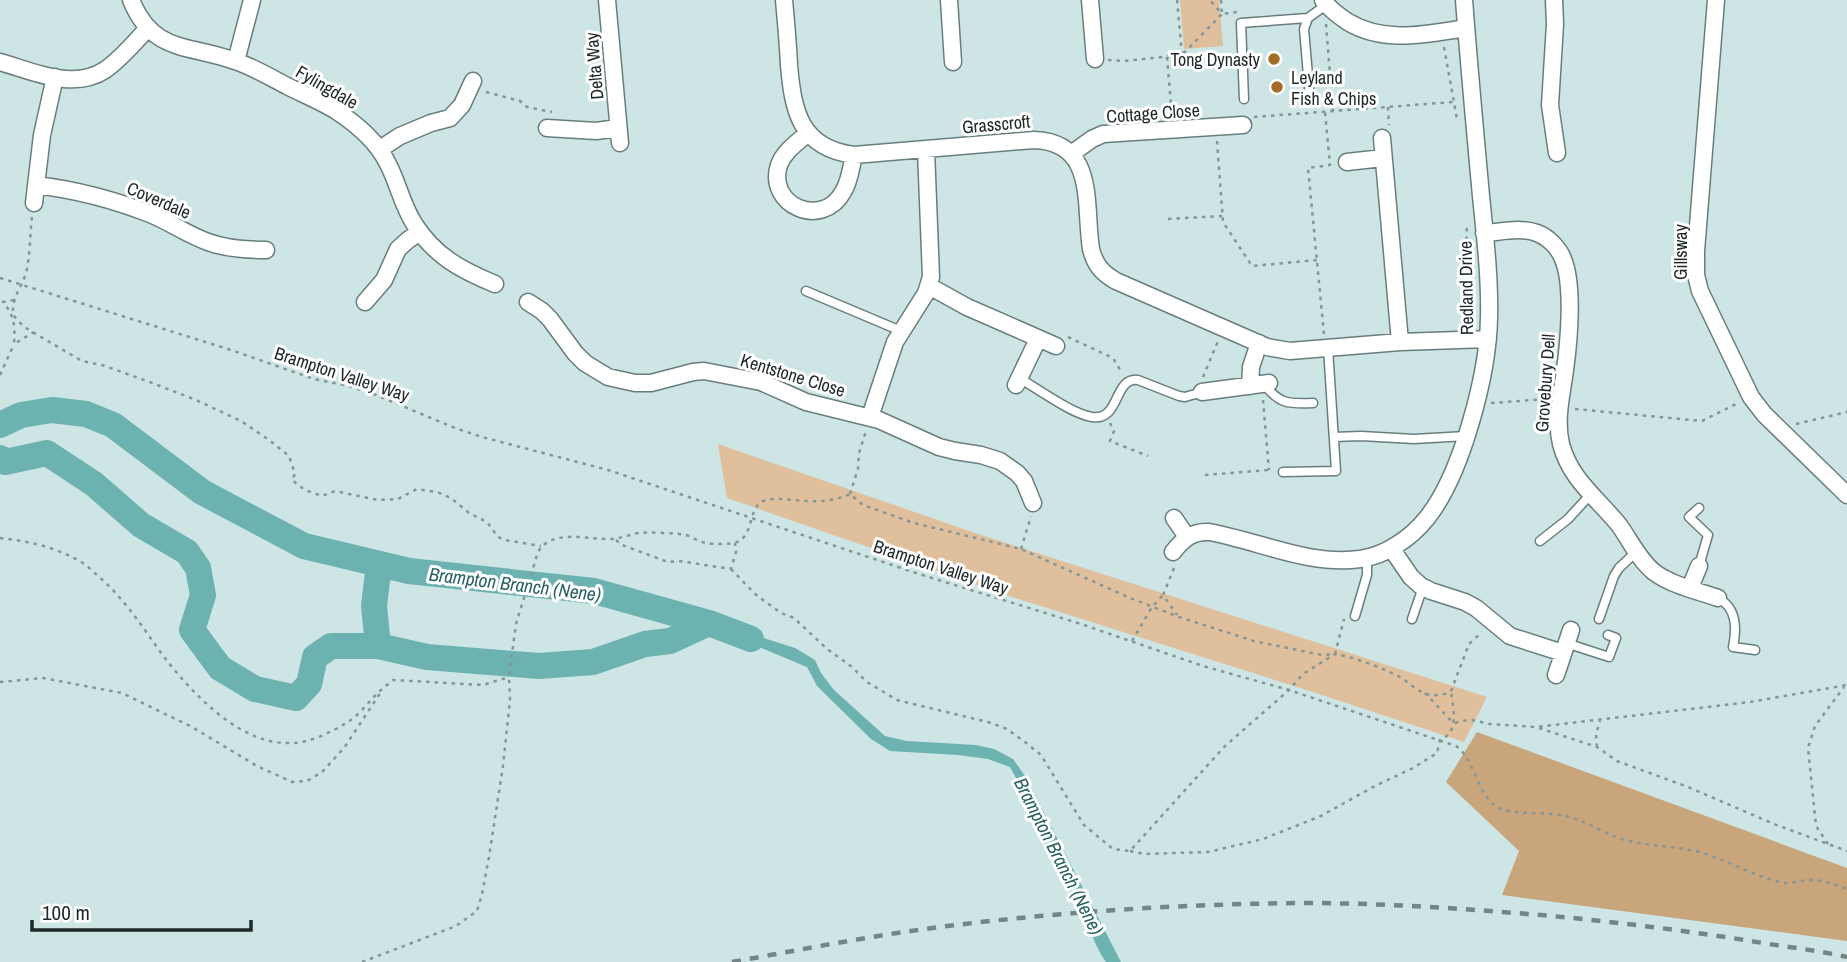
<svg xmlns="http://www.w3.org/2000/svg" width="1847" height="962" font-family="'Archivo Narrow',sans-serif">
<style>
.green{fill:#e0c09c}
.forest{fill:#c9a57b}
.water{fill:#6cb2b1}
.lines{fill:none;stroke-linecap:round;stroke-linejoin:round}
.river{stroke:#6cb2b1;stroke-width:26}
.service-casing{stroke:#687e7d;stroke-width:11}
.minor-casing{stroke:#687e7d;stroke-width:19}
.path{stroke:#849695;stroke-width:2.5;stroke-dasharray:3.5 5;stroke-linecap:butt}
.service{stroke:#fff;stroke-width:8}
.minor{stroke:#fff;stroke-width:16}
.rail{stroke:#758585;stroke-width:4.5;stroke-dasharray:9 9;stroke-linecap:butt}
.poi-dot{fill:#a26e26;stroke:#fff;stroke-width:2.5}
.labels{text-anchor:middle;dominant-baseline:central;stroke-width:6;stroke-linejoin:round;paint-order:stroke}
.poi-label{font-size:18px;fill:#1f2828;stroke:#fff;text-anchor:end}
.street-label{font-size:18px;fill:#1f2828;stroke:#fff}
.water-label{font-size:19px;font-style:italic;fill:#276161;stroke:#fff}
</style>
<rect width="100%" height="100%" fill="#cde5e4"/>
<path class="green" d="M 1180,0 L 1219,0 L 1223,46 L 1184,49 Z
M 718,444 L 978,534 L 1487,697 L 1464,742 L 1313,692 L 1015,598 L 727,498 Z"/>
<path class="forest" d="M 1477,732 L 1847,868 L 1847,941 L 1502,895 L 1519,851 L 1446,782 Z"/>
<path class="water" d="M 722,625 L 795,648 L 815,660 L 821,673 L 834,690 L 885,736 L 907,741 L 976,745 L 994,749 L 1013,759 L 1025,776 L 1121,962 L 1106,962 C 1095,947 1091,930 1083,913 C 1072,892 1059,872 1048,851 C 1034,824 1026,794 1010,767 L 988,759 L 958,755 L 890,751 L 871,739 L 817,686 L 807,667 L 735,637 L 716,635 L 705,631 Z"/>
<g class="lines">
<path class="river" d="M 0,425 L 21,415 L 52,410 L 86,414 L 113,425 L 202,492 L 304,546 L 409,571 L 594,591 L 709,623 L 751,639
M 0,458 L 5,462 L 47,453 L 94,484 L 141,525 L 187,552 L 198,568 L 203,595 L 192,630 L 220,668 L 255,689 L 296,698 L 309,684 L 315,657 L 331,646 L 378,646
M 379,564 L 374,606 L 378,646 L 427,657 L 539,666 L 593,662 L 645,644 L 670,641 L 709,623"/>
<defs>
<path id="service" d="M 1308,18 L 1304,29 L 1310,99
M 1244,99 L 1241,23 L 1308,18 L 1326,5
M 806,291 L 901,331
M 1019,378 C 1038,389 1072,414 1092,417 C 1121,421 1113,377 1138,380 L 1179,396 L 1185,397 L 1202,392
M 1264,384 C 1279,404 1288,404 1313,403
M 1334,437 L 1361,436 L 1414,439 L 1466,436
M 1283,472 L 1336,471 L 1328,348
M 1699,508 L 1689,517 L 1708,535 L 1699,566
M 1540,541 L 1568,519 L 1590,495
M 1718,598 C 1737,608 1737,628 1733,647 L 1755,650
M 1355,616 L 1367,575 L 1367,557
M 1412,619 L 1423,587
M 1599,619 L 1614,576 L 1619,568 L 1637,551
M 1566,643 L 1609,657 L 1616,638 L 1608,635"/>
<path id="minor" d="M 131,0 C 153,54 189,44 235,61 C 253,67 270,77 287,86 C 303,94 320,101 335,110 C 355,123 376,140 387,162 C 398,182 402,206 415,225 C 435,256 461,270 495,284
M 607,0 L 620,143
M 784,0 C 786,22 788,43 789,65 C 793,111 800,148 854,155 L 1034,140 C 1097,142 1084,205 1091,249 C 1095,265 1102,273 1116,281 L 1267,347 L 1290,351 L 1400,342 L 1488,339
M 949,0 L 953,62
M 1090,0 L 1095,59
M 1323,0 C 1329,9 1339,16 1348,22 C 1385,44 1426,34 1466,28
M 1554,0 L 1555,24 L 1550,105 L 1557,153
M 1716,0 L 1696,251 L 1696,275 L 1700,291 L 1751,397 L 1764,414 L 1847,495
M 236,61 L 252,0
M 0,62 C 32,71 73,91 105,70 C 121,59 134,43 148,28
M 547,128 L 596,131 L 618,128
M 808,133 C 798,142 784,151 779,165 C 766,205 822,230 843,192 C 850,181 851,167 854,155
M 1382,138 L 1400,342
M 380,149 L 400,136 L 431,123 L 450,118 L 462,105 L 473,81
M 1071,154 L 1092,139 L 1103,134 L 1243,125
M 1347,162 L 1383,158
M 36,185 C 77,190 112,199 150,214 C 170,222 188,235 208,242 C 227,249 246,250 266,250
M 34,203 L 42,135 L 55,77
M 1484,233 C 1501,232 1521,227 1537,233 C 1548,237 1559,248 1563,259 C 1574,285 1569,341 1565,370 C 1562,394 1555,419 1561,444 C 1570,479 1597,498 1619,525 C 1630,540 1639,560 1654,572 C 1671,585 1698,591 1718,598
M 929,286 L 967,307 L 1056,346
M 365,302 L 384,280 L 398,249 L 408,240 L 420,232
M 528,302 L 542,311 L 550,319 L 575,353 L 585,363 L 608,377 L 635,383 L 651,383 L 693,372 L 704,371 L 761,382 L 806,402 L 879,420 L 939,447 L 955,451 L 981,455 L 1000,461 L 1017,473 L 1024,481 L 1033,503
M 1016,385 L 1038,339
M 1250,386 L 1251,367 L 1259,343
M 1202,392 L 1269,383
M 870,417 L 895,342 L 926,293 L 931,277 L 926,150
M 1174,518 L 1187,537
M 1391,548 L 1411,577 L 1421,586 L 1431,591 L 1465,602 L 1476,608 L 1510,636 L 1563,653
M 1173,552 C 1183,539 1193,531 1209,532 C 1259,541 1309,566 1360,559 C 1385,556 1411,538 1427,518 C 1462,474 1488,374 1489,318 C 1490,277 1485,236 1481,196 C 1475,131 1469,65 1464,0
M 1690,588 L 1699,566
M 1556,675 L 1571,630"/>
</defs>
<use href="#service" class="service-casing"/>
<use href="#minor" class="minor-casing"/>
<path class="path" d="M 1177,0 L 1182,55
M 1221,0 L 1222,14 L 1237,12
M 1326,24 L 1333,111
M 1444,47 L 1457,119
M 1167,57 L 1172,116
M 1108,60 L 1124,61 L 1182,55 L 1222,14 L 1210,0
M 486,92 L 520,101 L 527,107 L 552,112
M 1388,107 L 1389,125
M 1254,117 L 1453,102
M 1217,141 L 1223,222 L 1252,266 L 1317,260
M 32,217 C 30,232 30,259 26,273 C 21,289 12,296 13,315 L 24,327 L 82,361 L 102,365 L 147,381 L 196,400 L 241,421 L 269,440 L 289,456 L 295,474 L 292,480 L 305,490 L 322,496 L 335,491 L 378,500 L 398,499 L 417,489 L 437,492 L 451,498 L 469,513 L 487,522 L 498,537 L 505,540 L 541,546
M 1168,219 L 1222,216
M 0,278 L 228,349 L 314,379 L 349,386 L 376,395 L 455,428 L 482,437 L 608,470 L 919,574 L 1081,624 L 1203,666 L 1289,690 L 1456,746 C 1475,759 1477,795 1497,807 C 1512,816 1547,811 1566,816 C 1587,821 1604,834 1625,840 C 1649,846 1675,846 1699,852 C 1727,860 1752,875 1779,882 C 1790,885 1800,880 1811,880 C 1823,880 1836,885 1847,889
M 14,300 L 3,302 C 15,316 15,327 14,344 L 34,332
M 1464,325 L 1467,223
M 1324,334 L 1308,168 L 1330,165 L 1325,112
M 1068,337 L 1113,358 L 1122,373
M 0,375 L 14,344
M 1203,377 L 1218,341
M 1263,400 L 1269,470
M 1491,403 L 1547,399
M 1575,409 L 1702,421 L 1738,403
M 1110,423 L 1114,431 L 1110,441 L 1148,456
M 1796,424 L 1847,412
M 1205,475 L 1268,470
M 850,494 L 858,469 L 859,453 L 866,431
M 0,538 C 28,541 56,547 81,562 C 87,565 92,571 97,575 C 125,599 143,628 164,657 C 193,694 241,746 292,743 C 309,743 332,732 346,723 C 357,717 365,706 373,698 C 379,691 386,686 393,680 L 483,685 L 509,677
M 616,540 L 622,545 L 668,562 L 679,561 L 731,569 L 736,552 L 735,543
M 1021,549 L 1031,516
M 1174,568 L 1163,595 L 1177,615
M 731,569 L 755,594 L 781,613 L 794,618 L 827,649 L 852,667 L 867,682 L 897,700 L 988,722 L 1007,729 L 1025,742 L 1041,755 L 1084,825 L 1113,849 L 1130,851 L 1225,746 L 1289,690 L 1303,674 L 1335,654 C 1357,658 1380,667 1400,677 C 1408,682 1415,689 1424,693 C 1433,696 1443,696 1451,691 L 1469,644 L 1482,632
M 1132,641 L 1152,607 L 1163,595
M 0,682 L 43,678 L 122,693 L 192,727 L 257,766 L 292,782 L 307,781 L 322,772 L 344,748 L 381,692
M 1425,693 L 1454,724
M 1455,723 L 1461,721 L 1472,720 L 1490,724 L 1536,727 L 1750,702 L 1847,685
M 1539,728 L 1597,747 L 1617,761 L 1688,787 L 1774,824 L 1847,851
M 1597,747 L 1596,734 L 1600,721
M 1828,844 L 1816,826 L 1808,748 L 1815,726 L 1844,687
M 1130,851 L 1144,854 L 1208,852 L 1263,839 L 1321,816 L 1373,787 L 1413,768 L 1437,753 L 1440,740 C 1460,732 1453,708 1451,691
M 362,962 L 456,926 L 477,911 L 482,894 L 489,857 L 503,766 L 510,700 L 509,677 L 516,624 L 538,552 C 552,528 588,540 612,539 C 621,538 629,535 638,533 C 647,532 677,533 686,535 C 693,537 699,542 706,543 C 714,544 730,545 737,542 C 755,535 747,505 766,500 C 779,497 795,501 809,501 C 823,502 837,500 850,494 L 863,505 L 914,523 L 1021,549 L 1130,598 L 1179,617 L 1254,641 L 1322,655 L 1335,654 L 1344,619"/>
<use href="#service" class="service"/>
<use href="#minor" class="minor"/>
<path class="rail" d="M 732,962 C 799,950 865,937 932,928 C 1055,912 1180,904 1303,903 C 1393,903 1484,910 1574,918 C 1639,925 1704,933 1769,944 C 1795,948 1821,951 1847,957"/>
</g>
<g class="poi-dot">
<circle cx="1274" cy="59" r="7"/>
<circle cx="1277" cy="87" r="7"/>
</g>
<g class="labels">
<g class="poi-label">
<text x="1260" y="59">Tong Dynasty</text>
<text x="1291" y="77" text-anchor="start">Leyland<tspan x="1291" dy="21">Fish &amp; Chips</tspan></text>
</g>
<g class="street-label">
<text transform="translate(594 66) rotate(-95)">Delta Way</text>
<text transform="translate(327 87) rotate(30)">Fylingdale</text>
<text transform="translate(1153 113) rotate(-4)">Cottage Close</text>
<text transform="translate(996 124) rotate(-5)">Grasscroft</text>
<text transform="translate(159 200) rotate(23)">Coverdale</text>
<text transform="translate(1680 252) rotate(-90)">Gillsway</text>
<text transform="translate(1466 288) rotate(-91)">Redland Drive</text>
<text transform="translate(342 374) rotate(18)">Brampton Valley Way</text>
<text transform="translate(793 375) rotate(17)">Kentstone Close</text>
<text transform="translate(1545 383) rotate(-86)">Grovebury Dell</text>
<text transform="translate(941 567) rotate(18)">Brampton Valley Way</text>
</g>
<g class="water-label">
<text transform="translate(515 584) rotate(7)">Brampton Branch (Nene)</text>
<text transform="translate(1059 856) rotate(63)">Brampton Branch (Nene)</text>
</g>
</g>
<path d="M32 920v10h219v-10" fill="none" stroke="#1f2828" stroke-width="3.5"/>
<text x="42" y="920" font-size="21" fill="#1f2828" stroke="#ffffff" stroke-width="5" paint-order="stroke">100 m</text>
</svg>
